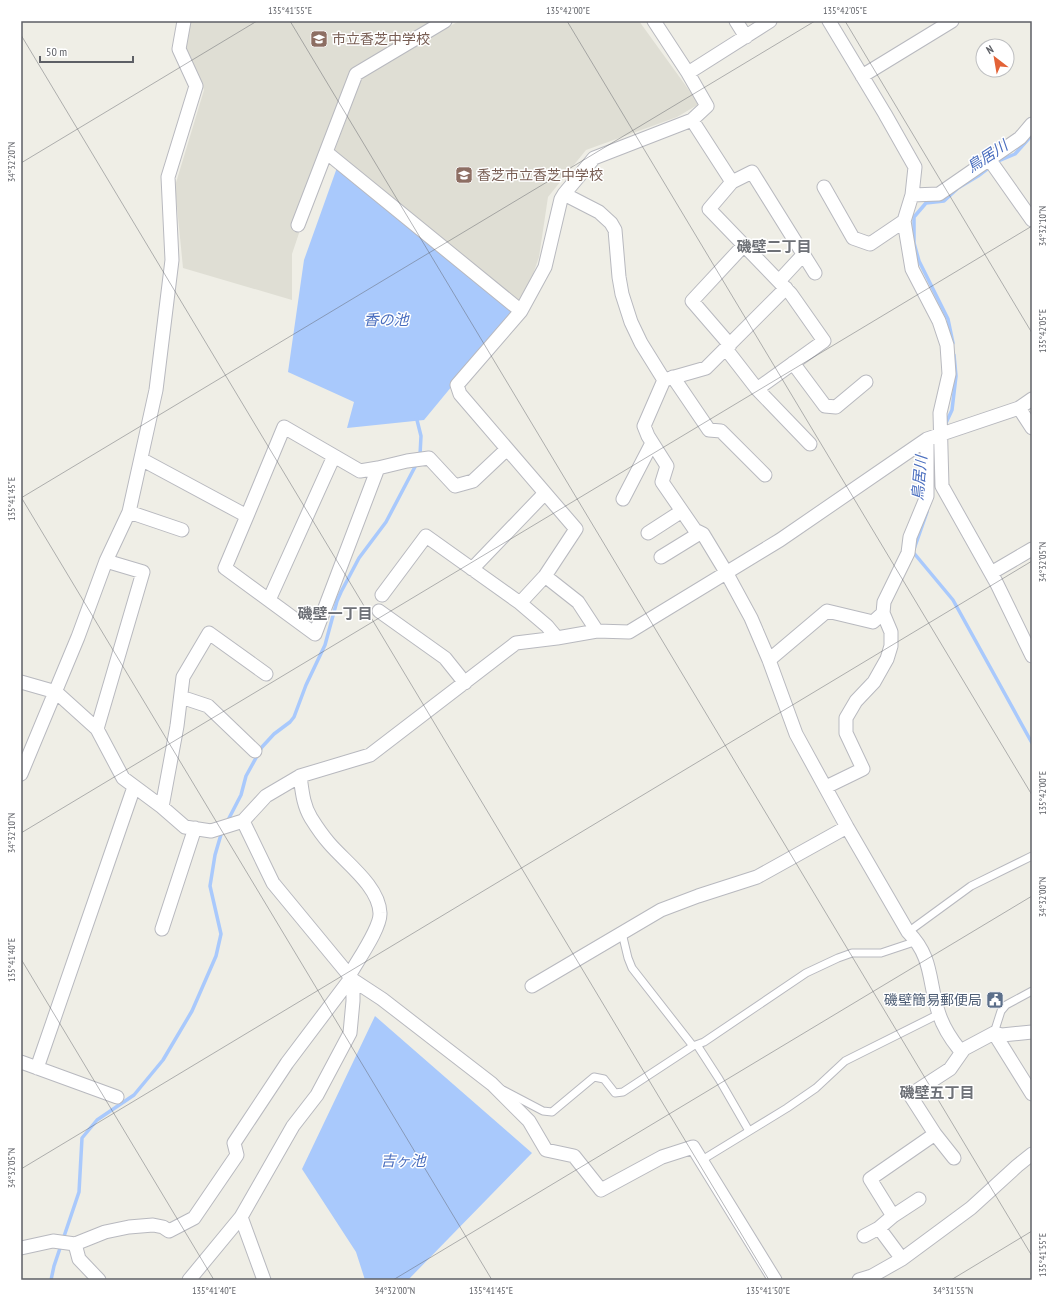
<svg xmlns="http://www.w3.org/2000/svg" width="1053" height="1301" font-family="'PT Sans Narrow','Noto Sans JP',sans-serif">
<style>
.education{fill:#dfded4}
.water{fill:#a9c9fc}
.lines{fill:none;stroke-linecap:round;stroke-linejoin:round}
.stream{stroke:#a9c9fc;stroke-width:3.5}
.service-casing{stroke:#b8b9bf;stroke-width:9}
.minor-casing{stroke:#b8b9bf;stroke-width:15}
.service{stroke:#fff;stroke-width:7}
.minor{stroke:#fff;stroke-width:13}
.ticks{fill:none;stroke:#5d5f65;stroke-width:1;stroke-opacity:0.45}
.labels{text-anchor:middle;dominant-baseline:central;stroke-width:3;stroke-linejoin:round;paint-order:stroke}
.education-label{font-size:14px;fill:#785e54;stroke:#fff;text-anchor:start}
.service-label{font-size:14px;fill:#4e5e75;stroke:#fff;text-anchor:end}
.water-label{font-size:15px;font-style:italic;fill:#4b6fbf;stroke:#fff}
.neighbourhood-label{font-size:15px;font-weight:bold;fill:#6e7177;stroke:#fff}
.neatline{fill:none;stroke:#5d5f65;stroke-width:1.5}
.ticks-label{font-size:10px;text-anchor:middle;fill:#5d5f65}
</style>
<rect width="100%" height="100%" fill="#efeee6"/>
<path class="education" d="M 191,21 L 441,21 L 355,66 L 292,254 L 292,300 L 183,268 L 175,186 L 204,90 L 186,48 Z
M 459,21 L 639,21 L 699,104 L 677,117 L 586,150 L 548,197 L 539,257 L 531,280 L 518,303 L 334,152 L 363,75 Z"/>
<path class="water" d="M 339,162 L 514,311 L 424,420 L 347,428 L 354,402 L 288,372 L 304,260 Z
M 375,1016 L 532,1153 L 408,1280 L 365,1280 L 356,1252 L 302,1169 Z"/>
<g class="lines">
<path class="stream" d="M 996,162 L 1015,154 L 1032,135
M 953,343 L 948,319 L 919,261 L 914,243 L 914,217 L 926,203 L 944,201 L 958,188 L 978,176 L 991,166
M 416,416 L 421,436 L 420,455
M 945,425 L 952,410 L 956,376 L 954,355
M 927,512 L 913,552 L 953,600 L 1032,743
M 227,822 L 241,795 L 246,776 L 262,747 L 274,734 L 290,722 L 294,717 L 306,685 L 325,645 L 337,601 L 341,592 L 359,558 L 386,522 L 417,463
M 51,1280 L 54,1266 L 79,1192 L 82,1138 L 97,1120 L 134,1095 L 163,1060 L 192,1011 L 216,956 L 221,934 L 210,886 L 215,855 L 222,831"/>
<defs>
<path id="service" d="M 908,932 L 971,886 L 1032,856
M 622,933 L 628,958 L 632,968 L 693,1046
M 994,1033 L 1001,1011 L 1006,1005 L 1032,991
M 697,1045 L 719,1079 L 749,1131
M 503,1090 L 543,1111 L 552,1112 L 594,1077 L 604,1079 L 615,1093 L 623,1092 L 693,1046 L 704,1042 L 806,973 L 838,958 L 852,953 L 881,953 L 917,941
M 702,1160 L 787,1108 L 816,1088 L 845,1061 L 939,1014"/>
<path id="minor" d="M 654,21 L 688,73 L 770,21
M 736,21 L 746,37
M 829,21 L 885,114 L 915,167 L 912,195 L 904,221 L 912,269 L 939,321 L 947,345 L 949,374 L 940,413 L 942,486 L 996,582 L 1032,656
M 688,73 L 707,106 L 692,120
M 862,76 L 952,21
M 326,152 L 521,311
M 989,159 L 1032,220
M 732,182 L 709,209 L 791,294 L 824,341 L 757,389
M 824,187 L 853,238 L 870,244 L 904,221
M 564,194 L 599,212 L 611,223 L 615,230 L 619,277 L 622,294 L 631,322 L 641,343 L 664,380 L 644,426 L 648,436 L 667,466 L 662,482 L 695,530 L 703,534 L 726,572 L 751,618 L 769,660 L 796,734 L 847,827 L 908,932 C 934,958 928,983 939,1014 C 943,1026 951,1039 959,1049 L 964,1049 L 994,1033 L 1002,1035 L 1032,1032
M 912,195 L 939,194 L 1020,138 L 1032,124
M 298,225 L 356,74 L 445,21
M 779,281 L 803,255
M 730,345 L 692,301 L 744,245
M 726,349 L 757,389 L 810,444
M 793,363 L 825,406 L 836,407 L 866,382
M 673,377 L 709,430 L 721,431 L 765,475
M 664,380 L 706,368 L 786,288
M 1019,408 L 1032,428
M 141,459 L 247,516 L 225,568 L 315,634 L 378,468 L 360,471 L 284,427 L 247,516
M 378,468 L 407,461 L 429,458 L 455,486 L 473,481 L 507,449
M 623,499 L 652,443
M 129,512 L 182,530
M 648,533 L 682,511
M 661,557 L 700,533
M 472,569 L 545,493
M 991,573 L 1032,549
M 545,576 L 578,602 L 597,631
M 382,595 L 426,536 L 520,603
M 269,600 L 334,456
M 379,611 L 445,658 L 465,683
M 557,638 L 547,626 L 520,603 L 545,576 L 576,529 L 460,394 L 457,385 L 521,311 L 545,267 L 561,199 L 564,194 L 594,158 L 692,120 L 732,182 L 752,172 L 815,273
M 769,660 L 827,611 L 873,622 L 883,613
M 21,682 L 56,692 L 97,729 L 123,778 L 162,807 L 185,827 L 211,831 L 243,821 L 266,796 L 300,776 L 370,755 L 516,643 L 557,638 L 597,631 L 629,632 L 780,540 L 927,439 L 1019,408 L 1032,399
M 181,697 L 208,706 L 255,751
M 97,729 L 143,572 L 106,561
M 21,774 L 78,637 L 106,561 L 129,512 L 156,390 L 172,260 L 168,177 L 196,86 L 179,49 L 184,21
M 300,776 C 302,790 303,805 311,818 C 316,826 322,835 329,843 C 345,862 379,886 380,913 C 381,928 357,961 349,976
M 826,787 L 863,769 L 846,733 L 846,718 L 856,701 L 874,682 L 887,659 L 891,646 L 891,632 L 883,613 L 884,602 L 908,553 L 910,537 L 927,496 L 927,439
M 162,807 L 177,726 L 183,677 L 209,633 L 266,674
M 162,929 L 195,828
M 353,980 L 382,999 L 492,1084 L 529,1121 L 546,1150 L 574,1156 L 601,1190 L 662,1157 L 693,1147 L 775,1280
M 532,986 L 661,910 L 698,896 L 757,877 L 847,827
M 994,1033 L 1032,1094
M 21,1062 L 117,1097
M 37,1068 L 134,787
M 935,1134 L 954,1158
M 893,1216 L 919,1199
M 241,1217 L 264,1280
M 864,1236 L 879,1228
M 75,1244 L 79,1259 L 99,1280
M 21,1248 L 53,1241 L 75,1244 L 105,1232 L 129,1227 L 153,1225 L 163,1227 L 169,1231 L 194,1218 L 237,1155 L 234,1143 L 287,1063 L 351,978
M 902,1259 L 879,1228 L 893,1216 L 870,1179 L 935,1134 L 910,1095 L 950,1069 L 964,1049
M 189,1280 L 241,1217 L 293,1126 L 317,1095 L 350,1033 L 353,1001 L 353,980 L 273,883 L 243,821
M 859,1280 L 872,1276 L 902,1259 L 971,1208 L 1017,1166 L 1032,1154"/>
</defs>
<use href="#service" class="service-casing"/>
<use href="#minor" class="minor-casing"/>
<use href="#service" class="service"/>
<use href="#minor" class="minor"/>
</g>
<path class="ticks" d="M 290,21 L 1032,1256M 567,21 L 1032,795M 845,21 L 1032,333M 21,35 L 769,1280M 21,163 L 257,21M 21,497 L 492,1280M 21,498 L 815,21M 21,833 L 1032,226M 21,959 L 214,1280M 21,1169 L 1032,561M 393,1280 L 1032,896M 951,1280 L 1032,1231"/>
<defs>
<symbol id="school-square" viewBox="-11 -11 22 22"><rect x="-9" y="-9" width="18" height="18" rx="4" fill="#8d6e63" stroke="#fff"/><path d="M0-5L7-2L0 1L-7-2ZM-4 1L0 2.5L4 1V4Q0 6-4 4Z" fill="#fff"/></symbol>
<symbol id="civic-square" viewBox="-11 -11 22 22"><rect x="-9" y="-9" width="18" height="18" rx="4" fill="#5c6f8a" stroke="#fff"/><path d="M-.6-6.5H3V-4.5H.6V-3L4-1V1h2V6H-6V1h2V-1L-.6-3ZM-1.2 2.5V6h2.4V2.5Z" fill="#fff"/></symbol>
</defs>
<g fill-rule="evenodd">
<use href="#school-square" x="309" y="29" width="20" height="20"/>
<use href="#school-square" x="454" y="165" width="20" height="20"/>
<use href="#civic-square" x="985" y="990" width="20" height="20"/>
</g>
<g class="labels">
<g class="education-label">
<text x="332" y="39">市立香芝中学校</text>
<text x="477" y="175">香芝市立香芝中学校</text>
</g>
<g class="service-label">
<text x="982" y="1000">磯壁簡易郵便局</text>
</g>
<g class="water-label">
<text transform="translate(987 156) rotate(-33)">鳥居川</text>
<text x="386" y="319">香の池</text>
<text transform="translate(919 478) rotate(-85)">鳥居川</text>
<text x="403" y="1160">吉ヶ池</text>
</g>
<g class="neighbourhood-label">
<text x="774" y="246">磯壁二丁目</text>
<text x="335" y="613">磯壁一丁目</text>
<text x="937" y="1092">磯壁五丁目</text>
</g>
</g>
<rect width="1053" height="1301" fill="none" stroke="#ffffff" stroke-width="44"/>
<g transform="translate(995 58) rotate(329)"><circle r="19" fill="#ffffff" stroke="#bebfc1"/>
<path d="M0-3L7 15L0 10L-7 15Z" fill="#e36337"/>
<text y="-6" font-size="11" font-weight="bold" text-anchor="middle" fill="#5d5f65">N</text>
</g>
<path d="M40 56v6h93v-6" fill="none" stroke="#5d5f65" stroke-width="2"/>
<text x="46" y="56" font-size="12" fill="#5d5f65" stroke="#ffffff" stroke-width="3" paint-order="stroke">50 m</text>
<rect x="22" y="22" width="1009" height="1257" class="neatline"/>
<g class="ticks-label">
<text x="290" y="14">135°41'55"E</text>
<text x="568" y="14">135°42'00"E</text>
<text x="845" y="14">135°42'05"E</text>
<text transform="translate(11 162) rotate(-90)" y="4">34°32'20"N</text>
<text transform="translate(1042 226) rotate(-90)" y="4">34°32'10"N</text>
<text transform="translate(1042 331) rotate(-90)" y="4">135°42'05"E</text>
<text transform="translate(11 499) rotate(-90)" y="4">135°41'45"E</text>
<text transform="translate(1042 562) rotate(-90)" y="4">34°32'05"N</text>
<text transform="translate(1042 793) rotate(-90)" y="4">135°42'00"E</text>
<text transform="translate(11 833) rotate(-90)" y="4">34°32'10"N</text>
<text transform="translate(1042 897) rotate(-90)" y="4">34°32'00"N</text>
<text transform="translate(11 960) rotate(-90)" y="4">135°41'40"E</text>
<text transform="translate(11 1168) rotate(-90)" y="4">34°32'05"N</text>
<text transform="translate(1042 1255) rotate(-90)" y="4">135°41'55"E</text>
<text x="214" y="1294">135°41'40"E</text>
<text x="395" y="1294">34°32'00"N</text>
<text x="491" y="1294">135°41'45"E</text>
<text x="768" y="1294">135°41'50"E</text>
<text x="953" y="1294">34°31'55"N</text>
</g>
</svg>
